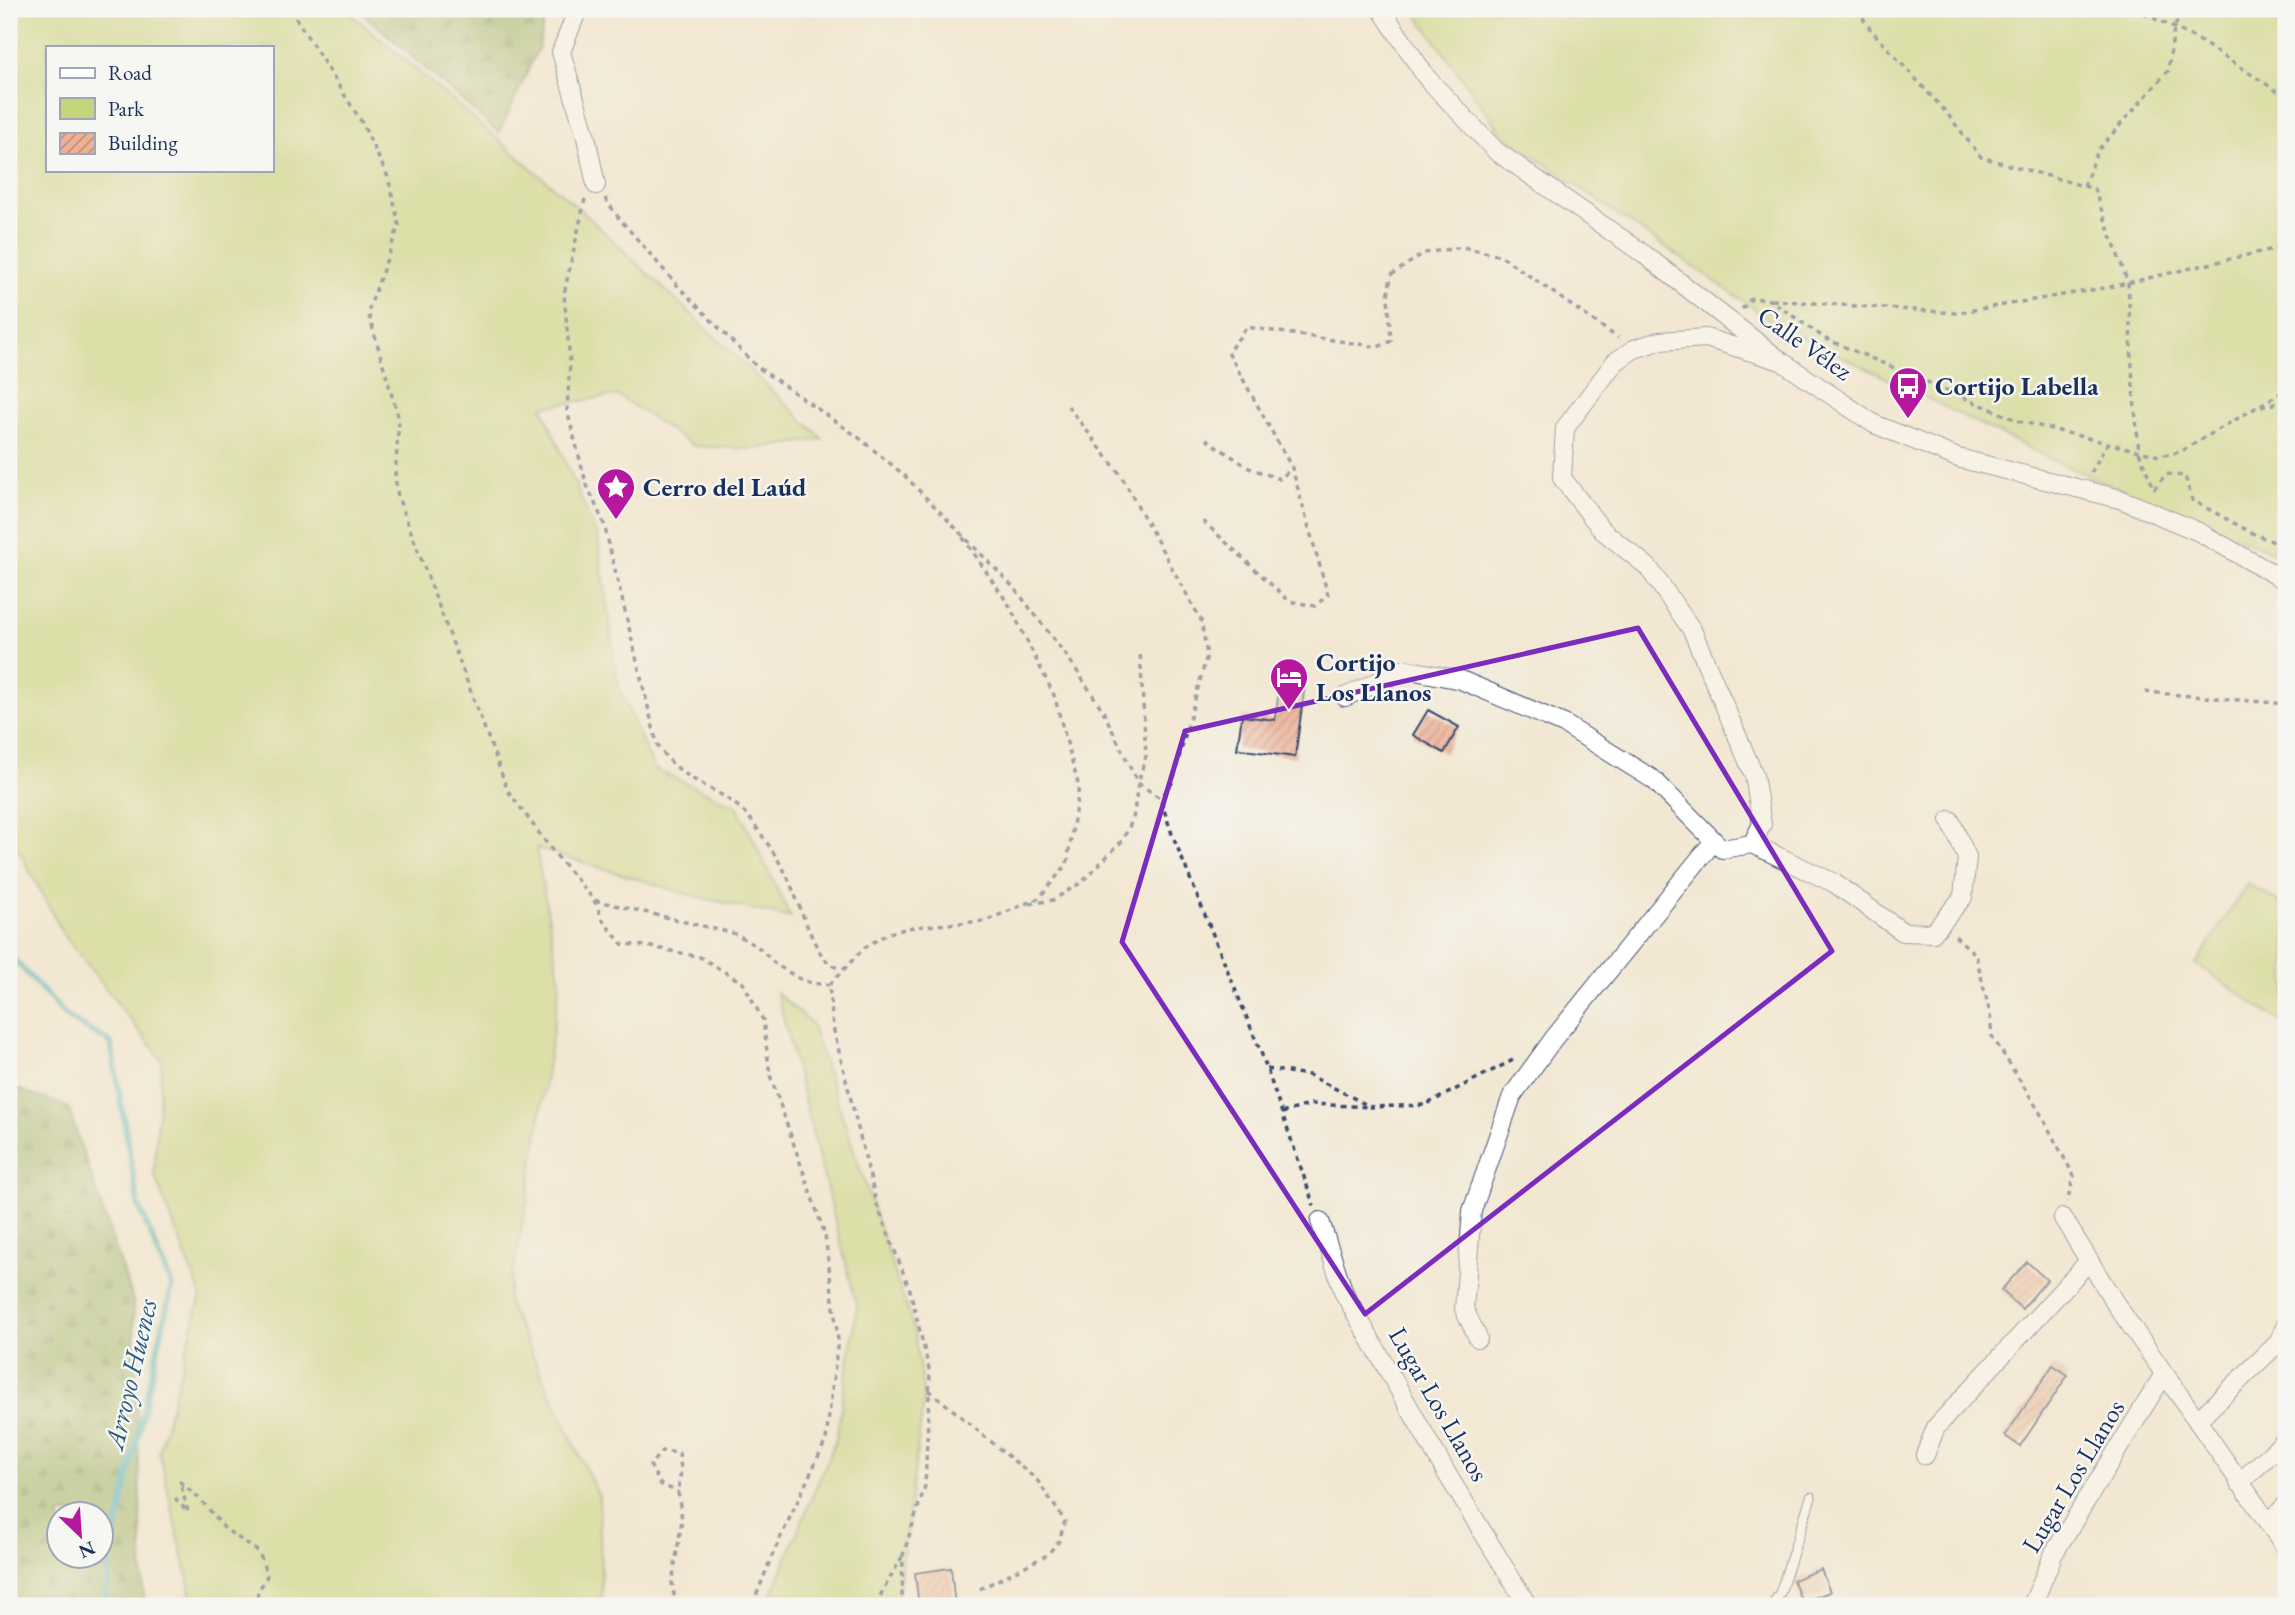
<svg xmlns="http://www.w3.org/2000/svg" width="2295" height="1615" font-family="'EB Garamond',serif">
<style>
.green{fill:#c3d578;stroke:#6f826b;stroke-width:2;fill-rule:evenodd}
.forest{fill:url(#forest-firs);stroke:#5a7263;stroke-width:2;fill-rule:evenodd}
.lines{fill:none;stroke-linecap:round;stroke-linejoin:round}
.stream{stroke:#42b1bd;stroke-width:6}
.building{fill:url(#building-hatch)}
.lane-casing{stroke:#3b4b6f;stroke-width:11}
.street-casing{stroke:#3b4b6f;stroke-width:20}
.path{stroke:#3b4b6f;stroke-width:3.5;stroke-dasharray:5 5;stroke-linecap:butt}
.lane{stroke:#fff;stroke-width:9}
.street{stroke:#fff;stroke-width:18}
.marked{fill:none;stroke:#7b2cbf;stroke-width:5;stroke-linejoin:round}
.labels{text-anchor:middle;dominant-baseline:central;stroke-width:5;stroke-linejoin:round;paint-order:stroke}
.street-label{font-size:26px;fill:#1b2f5e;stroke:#f6f6f2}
.poi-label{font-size:26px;font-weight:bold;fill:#1b2f5e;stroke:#f6f6f2;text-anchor:start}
.water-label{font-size:28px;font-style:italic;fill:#295c7f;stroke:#f6f6f2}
</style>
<defs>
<pattern id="forest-firs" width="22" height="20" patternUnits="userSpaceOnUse" patternTransform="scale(1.75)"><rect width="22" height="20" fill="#9ab668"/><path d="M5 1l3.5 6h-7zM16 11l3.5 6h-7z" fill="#7d9459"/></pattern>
<pattern id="building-hatch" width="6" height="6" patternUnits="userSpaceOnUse" patternTransform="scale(1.75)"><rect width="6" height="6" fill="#edb195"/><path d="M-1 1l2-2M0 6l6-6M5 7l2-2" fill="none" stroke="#bf907d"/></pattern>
</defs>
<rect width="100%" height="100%" fill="#f6f6f2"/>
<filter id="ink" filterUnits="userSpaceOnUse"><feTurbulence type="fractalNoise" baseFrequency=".0143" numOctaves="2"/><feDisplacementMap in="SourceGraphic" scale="14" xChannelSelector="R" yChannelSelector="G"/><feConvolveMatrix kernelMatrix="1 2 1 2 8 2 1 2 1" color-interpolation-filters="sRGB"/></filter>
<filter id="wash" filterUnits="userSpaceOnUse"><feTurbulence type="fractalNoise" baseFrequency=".00686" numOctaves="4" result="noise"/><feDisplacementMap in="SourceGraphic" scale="28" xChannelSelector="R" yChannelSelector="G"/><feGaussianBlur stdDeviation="1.57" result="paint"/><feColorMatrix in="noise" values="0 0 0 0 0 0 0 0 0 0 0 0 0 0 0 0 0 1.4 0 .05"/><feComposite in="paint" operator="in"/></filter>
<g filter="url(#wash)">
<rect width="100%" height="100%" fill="#f2e7d2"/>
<path class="green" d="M 9,9 L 345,9 L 584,213 L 823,439 L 753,449 L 694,446 L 617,395 L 542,407 L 598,538 L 618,686 L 654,769 L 737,806 L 791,918 L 690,895 L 536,848 L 560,982 L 528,1197 L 507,1301 L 599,1497 L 602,1606 L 189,1606 L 190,1588 L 159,1451 L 201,1295 L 154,1174 L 162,1060 L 64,935 L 9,832 ZM 47,47 L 271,47 L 271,170 L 47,170 Z
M 1413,9 L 2286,9 L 2286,558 L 2063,465 L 1778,325 L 1502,134 Z
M 2247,884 L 2286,905 L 2286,1025 L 2196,964 Z
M 777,993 L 811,1023 L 914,1330 L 924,1398 L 897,1602 L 899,1606 L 767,1606 L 836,1439 L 857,1307 Z"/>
<path class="forest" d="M 358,9 L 546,9 L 539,47 L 499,133 Z
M 9,1086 L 68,1107 L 133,1300 L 144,1606 L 9,1606 ZM 60,1514 L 102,1514 L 102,1556 L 60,1556 Z"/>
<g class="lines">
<path class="stream" d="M 9,954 L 67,1017 L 111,1043 L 138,1204 L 172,1286 L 110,1557 L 105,1606"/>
</g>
<g id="blocks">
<path class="building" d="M 1281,674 L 1306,677 L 1295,757 L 1237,749 L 1242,716 L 1275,720 Z
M 1428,710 L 1459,727 L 1444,753 L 1413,735 Z
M 2027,1262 L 2047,1280 L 2022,1309 L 2001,1290 Z
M 2053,1365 L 2068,1375 L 2020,1446 L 2005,1436 Z
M 951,1568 L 955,1606 L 919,1606 L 915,1573 Z
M 1821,1569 L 1830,1592 L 1802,1602 L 1793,1580 Z"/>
</g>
</g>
<g filter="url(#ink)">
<use href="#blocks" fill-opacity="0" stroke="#3b4b6f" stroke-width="2"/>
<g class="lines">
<defs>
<path id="lane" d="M 1772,1606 L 1780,1593 L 1811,1497"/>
<path id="street" d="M 578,9 L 561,52 L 586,137 L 596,185
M 1381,9 L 1427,78 L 1496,151 L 1645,255 L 1781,361 L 1874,424 L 1958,458 L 2120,499 L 2199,532 L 2286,581
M 1345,697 L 1405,669 L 1461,680 L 1564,724 L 1654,780 L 1722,849 L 1752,844 L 1762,824 L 1754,775 L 1692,630 L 1648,567 L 1602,530 L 1562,478 L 1565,428 L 1615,362 L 1634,349 L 1659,341 L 1706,338 L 1781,361
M 1752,844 L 1834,883 L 1903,932 L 1933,933 L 1963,897 L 1967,857 L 1950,820
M 2063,1218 L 2115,1303 L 2286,1548
M 1320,1221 L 1344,1293 L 1447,1474 L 1528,1606
M 1478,1338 L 1464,1309 L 1472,1211 L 1512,1096 L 1554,1038 L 1714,841
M 2197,1421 L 2278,1343 L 2286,1325
M 1925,1455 L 1936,1427 L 2089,1261
M 2239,1483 L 2286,1440
M 2268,1523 L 2286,1505
M 2032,1606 L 2054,1553 L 2164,1374"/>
</defs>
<use href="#lane" class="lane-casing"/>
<use href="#street" class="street-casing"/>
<path class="path" d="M 290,9 L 361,121 L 388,177 L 399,225 L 368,312 L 399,420 L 395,476 L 398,497 L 508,791 L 551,849 L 594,900 L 736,934 L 761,949 L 775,964 L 798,978 L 811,983 L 829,985
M 1857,9 L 1871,30 L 1945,111 L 1981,157 L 2094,189 L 2128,283 L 2133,387 L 2139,452 L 2154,489
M 2135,9 L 2197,39 L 2286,97
M 2084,186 L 2098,150 L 2168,71 L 2174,28 L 2183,9
M 605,198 L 618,217 L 677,285 L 756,366 L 858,437 L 904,475 L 1016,590 L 1069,659 L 1102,709 L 1138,783 L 1160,798 L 1172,834 L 1262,1055 L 1314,1206
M 585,199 L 564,294 L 570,362 L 567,410 L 586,483 L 604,524 L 657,744 C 682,786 725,786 751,820 C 763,836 774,853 784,870 C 796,892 811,947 828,962 C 832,965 837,968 841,970
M 1772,300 L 1956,313 L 2110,287 L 2286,246
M 1742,309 L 1752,298 L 1770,300 L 1826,339 L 2019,421 L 2159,456 L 2180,452 L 2286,390
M 1068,406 L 1120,474 L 1201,620 L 1207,655 L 1172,783 L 1160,798
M 2261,407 L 2286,401
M 1206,439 L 1249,468 L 1280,479 L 1292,468
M 2091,473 L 2107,444
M 2154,489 L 2166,474 L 2185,476 L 2192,500 L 2252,533 L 2286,547
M 1203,521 L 1289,601 L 1315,606 L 1328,595 L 1292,468 L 1228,352 L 1247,327 L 1378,347 L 1391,341 L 1388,297 L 1391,275 L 1424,253 L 1463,247 L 1501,256 L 1618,338
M 2145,692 L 2286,704
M 594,900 L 604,922 L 622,944 L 647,946 L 700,957 L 743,983 L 763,1020 L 770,1075 L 825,1235 L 838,1340 L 826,1440 L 772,1556 L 752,1606
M 1030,904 L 1053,900 L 1082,882 L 1122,841 L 1133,819 L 1138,783 L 1146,756 L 1140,651
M 1955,936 L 1976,955 L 1990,1014 L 1992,1036 L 2039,1111 L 2074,1176 L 2067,1202
M 1267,1069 L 1309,1075 L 1371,1107 L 1425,1105 L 1515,1059
M 1282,1113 L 1311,1104 L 1369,1107
M 929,1390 L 1037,1480 L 1065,1521 L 1059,1541 L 1047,1555 L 980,1589
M 175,1498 L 188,1512 L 180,1482 L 200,1499 L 225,1529 L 259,1552 L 267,1576 L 258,1592 L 256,1606
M 676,1606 L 672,1583 L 682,1520 L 678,1492 L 681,1470 L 679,1453 L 662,1451 L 650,1465 L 660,1484 L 678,1492
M 880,1606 L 881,1594 L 902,1557
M 905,1606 L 902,1599 L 903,1555 L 925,1486 L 930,1373 L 910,1290 L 877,1205 L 833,1027 L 829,985 L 865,947 L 889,933 L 913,927 L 985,921 L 1039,898 L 1067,864 L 1079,787 L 1054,695 L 1009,605 L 959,532"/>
<use href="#lane" class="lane"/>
<use href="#street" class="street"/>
</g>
</g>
<path d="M0 0H2295V1615H0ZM 1638,628 L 1832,951 L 1365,1314 L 1122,942 L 1185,731 Z" fill="#f2e7d2" fill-opacity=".55" fill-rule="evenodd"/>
<path class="marked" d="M 1638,628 L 1832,951 L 1365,1314 L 1122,942 L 1185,731 Z"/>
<defs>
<symbol id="bus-pin" viewBox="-11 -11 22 30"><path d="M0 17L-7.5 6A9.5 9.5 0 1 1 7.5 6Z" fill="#b5179e" stroke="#f6f6f2"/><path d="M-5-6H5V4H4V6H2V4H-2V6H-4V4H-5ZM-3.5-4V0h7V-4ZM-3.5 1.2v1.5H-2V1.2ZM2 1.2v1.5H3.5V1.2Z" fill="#fff"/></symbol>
<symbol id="sight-pin" viewBox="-11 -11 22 30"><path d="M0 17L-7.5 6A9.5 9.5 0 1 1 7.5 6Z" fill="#b5179e" stroke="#f6f6f2"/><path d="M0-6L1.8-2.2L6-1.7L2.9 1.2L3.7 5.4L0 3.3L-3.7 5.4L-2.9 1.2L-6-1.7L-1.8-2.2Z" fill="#fff"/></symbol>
<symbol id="hotel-pin" viewBox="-11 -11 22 30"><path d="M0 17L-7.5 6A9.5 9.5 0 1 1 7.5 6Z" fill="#b5179e" stroke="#f6f6f2"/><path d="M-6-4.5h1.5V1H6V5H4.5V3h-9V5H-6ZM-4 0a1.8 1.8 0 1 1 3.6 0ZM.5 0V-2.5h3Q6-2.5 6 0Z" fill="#fff"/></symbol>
</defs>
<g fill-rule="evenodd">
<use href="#bus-pin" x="1886" y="364" width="44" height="60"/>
<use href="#sight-pin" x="594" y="465" width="44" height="60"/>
<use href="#hotel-pin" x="1267" y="655" width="44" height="60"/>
</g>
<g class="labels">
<g class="street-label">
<text transform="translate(1805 343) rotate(35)">Calle Vélez</text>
<text transform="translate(1439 1404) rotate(60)">Lugar Los Llanos</text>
<text transform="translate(2073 1476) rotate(-59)">Lugar Los Llanos</text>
</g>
<g class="poi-label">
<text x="1935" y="386">Cortijo Labella</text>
<text x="643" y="487">Cerro del Laúd</text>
<text x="1316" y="662">Cortijo<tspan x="1316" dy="30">Los Llanos</tspan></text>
</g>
<g class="water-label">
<text transform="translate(130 1374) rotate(-77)">Arroyo Huenes</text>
</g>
</g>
<rect width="2295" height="1615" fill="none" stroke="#f6f6f2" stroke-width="35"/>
<rect x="46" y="46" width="228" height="126" fill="#f6f6f2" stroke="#9ea6b7" stroke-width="2"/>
<rect x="60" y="68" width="35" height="10" fill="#ffffff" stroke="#9ea6b7" stroke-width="2"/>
<text x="108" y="80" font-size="21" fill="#1b2f5e">Road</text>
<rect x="60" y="98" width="35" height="21" fill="#c3d578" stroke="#9ea6b7" stroke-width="2"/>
<text x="108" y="116" font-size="21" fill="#1b2f5e">Park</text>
<rect x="60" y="133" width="35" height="21" fill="url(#building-hatch)" stroke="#9ea6b7" stroke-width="2"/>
<text x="108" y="150" font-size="21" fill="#1b2f5e">Building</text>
<g transform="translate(80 1535) rotate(155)"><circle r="33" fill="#f6f6f2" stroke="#9ea6b7" stroke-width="2"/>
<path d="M0-5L12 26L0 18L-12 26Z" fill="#b5179e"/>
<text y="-10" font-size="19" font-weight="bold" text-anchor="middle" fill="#1b2f5e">N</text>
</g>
</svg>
